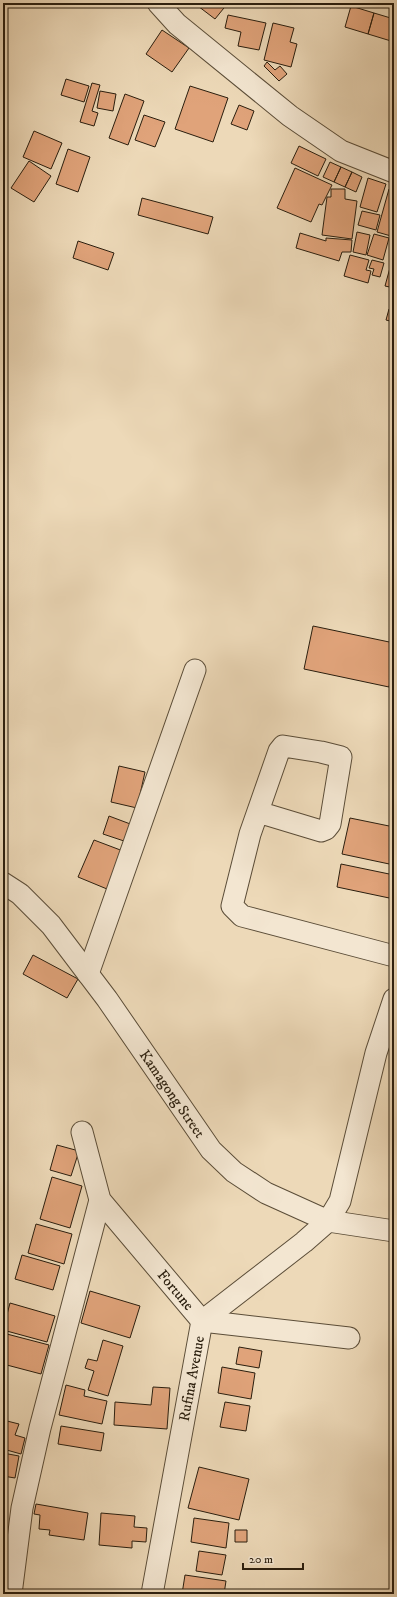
<svg xmlns="http://www.w3.org/2000/svg" width="397" height="1597" font-family="'IM FELL DW Pica',serif">
<style>
.building{fill:#e0a37a;stroke:#2a1e0e}
.lines{fill:none;stroke-linecap:round;stroke-linejoin:round}
.minor-casing{stroke:#5b4d38;stroke-width:23}
.minor{stroke:#f3e6d1;stroke-width:21}
.labels{text-anchor:middle;dominant-baseline:central;stroke-width:3.5;stroke-linejoin:round;paint-order:stroke}
.street-label{font-size:15px;fill:#2a1e0e;stroke:#f3e6d1}
</style>
<rect width="100%" height="100%" fill="#edd9b8"/>
<filter id="stains"><feTurbulence type="fractalNoise" baseFrequency=".005" numOctaves="4"/><feColorMatrix values="0 0 0 0 .2 0 0 0 0 .09 0 0 0 0 .02 0 0 0 .5 -.17"/></filter>
<radialGradient id="worn" r=".72"><stop offset=".6" stop-color="#630" stop-opacity="0"/><stop offset="1" stop-color="#630" stop-opacity=".3"/></radialGradient>
<path class="building" d="M 194,3 L 228,3 L 215,19 Z
M 351,6 L 374,13 L 368,34 L 345,27 Z
M 374,13 L 394,19 L 394,29 L 391,41 L 368,34 Z
M 228,15 L 266,23 L 259,50 L 238,46 L 241,32 L 225,28 Z
M 273,23 L 294,28 L 290,42 L 297,44 L 291,67 L 264,60 Z
M 162,30 L 189,48 L 172,72 L 146,54 Z
M 267,62 L 275,70 L 280,66 L 287,74 L 279,81 L 264,66 Z
M 66,79 L 89,86 L 84,102 L 61,95 Z
M 92,83 L 100,85 L 92,111 L 98,113 L 94,126 L 80,122 Z
M 190,86 L 228,98 L 213,142 L 175,129 Z
M 100,91 L 116,94 L 113,111 L 97,108 Z
M 125,94 L 144,101 L 128,145 L 109,138 Z
M 239,105 L 254,111 L 247,130 L 231,124 Z
M 144,115 L 165,122 L 155,147 L 135,140 Z
M 34,131 L 62,143 L 51,169 L 23,157 Z
M 299,146 L 326,159 L 318,176 L 291,163 Z
M 68,149 L 90,157 L 78,192 L 56,184 Z
M 29,161 L 51,176 L 34,202 L 11,188 Z
M 330,162 L 341,167 L 334,182 L 323,177 Z
M 341,167 L 352,172 L 345,187 L 334,182 Z
M 295,168 L 332,185 L 322,205 L 319,204 L 311,222 L 277,208 Z
M 352,172 L 362,177 L 356,192 L 345,187 Z
M 368,178 L 386,184 L 377,212 L 360,207 Z
M 331,189 L 345,189 L 345,199 L 357,201 L 352,239 L 322,235 L 327,197 L 331,197 Z
M 389,189 L 394,191 L 392,202 L 394,203 L 394,224 L 391,236 L 377,232 Z
M 142,198 L 213,217 L 208,234 L 138,215 Z
M 362,211 L 380,215 L 376,230 L 358,225 Z
M 357,232 L 370,235 L 366,255 L 353,252 Z
M 300,233 L 326,241 L 326,238 L 352,240 L 351,252 L 342,252 L 339,261 L 296,248 Z
M 374,234 L 389,238 L 383,260 L 367,255 Z
M 78,241 L 114,253 L 108,270 L 73,258 Z
M 394,253 L 394,288 L 385,286 Z
M 350,255 L 369,260 L 366,270 L 371,271 L 368,283 L 344,276 Z
M 372,260 L 384,263 L 380,277 L 372,275 L 374,269 L 369,268 Z
M 389,309 L 394,310 L 394,322 L 386,320 Z
M 313,626 L 394,643 L 394,663 L 389,687 L 304,669 Z
M 119,766 L 145,772 L 137,808 L 111,802 Z
M 109,816 L 133,825 L 127,842 L 103,834 Z
M 350,818 L 394,827 L 394,865 L 342,854 Z
M 94,840 L 123,851 L 107,889 L 78,877 Z
M 341,864 L 394,875 L 394,899 L 337,887 Z
M 33,955 L 78,979 L 67,998 L 23,974 Z
M 57,1145 L 79,1151 L 71,1176 L 50,1170 Z
M 52,1177 L 82,1186 L 70,1228 L 40,1219 Z
M 36,1224 L 72,1234 L 64,1264 L 28,1253 Z
M 22,1255 L 60,1266 L 53,1290 L 15,1279 Z
M 90,1291 L 140,1306 L 130,1338 L 81,1323 Z
M 10,1303 L 55,1316 L 47,1342 L 3,1330 Z
M 3,1333 L 49,1345 L 41,1374 L 3,1364 Z
M 103,1340 L 123,1346 L 108,1396 L 88,1390 L 94,1371 L 85,1368 L 88,1359 L 97,1361 Z
M 239,1347 L 262,1351 L 259,1368 L 236,1364 Z
M 222,1367 L 255,1373 L 251,1399 L 218,1393 Z
M 66,1385 L 85,1390 L 84,1396 L 107,1401 L 102,1424 L 59,1415 Z
M 153,1387 L 170,1388 L 167,1429 L 114,1425 L 115,1402 L 151,1405 Z
M 225,1402 L 250,1406 L 246,1431 L 220,1427 Z
M 3,1420 L 19,1424 L 15,1435 L 25,1438 L 21,1454 L 3,1449 Z
M 61,1426 L 104,1433 L 101,1451 L 58,1444 Z
M 3,1453 L 19,1456 L 15,1478 L 3,1476 Z
M 199,1467 L 249,1479 L 239,1520 L 188,1508 Z
M 36,1504 L 88,1513 L 84,1540 L 49,1535 L 50,1530 L 39,1529 L 40,1515 L 34,1514 Z
M 101,1513 L 135,1516 L 134,1527 L 147,1528 L 146,1542 L 132,1541 L 132,1548 L 99,1545 Z
M 194,1518 L 229,1523 L 226,1548 L 191,1542 Z
M 235,1530 L 247,1530 L 247,1542 L 235,1542 Z
M 199,1551 L 226,1555 L 222,1575 L 196,1571 Z
M 185,1575 L 226,1581 L 224,1594 L 182,1594 Z"/>
<g class="lines">
<defs>
<g id="minor">
<path d="M 158,3 L 177,24 L 290,116 L 341,151 L 394,172"/>
<path d="M 258,812 L 321,831 L 326,829 L 330,824 L 341,757 L 321,752 L 283,746 L 279,751 L 250,834 L 232,906 L 242,916 L 394,956"/>
<path id="s1" d="M 3,883 L 20,894 L 51,925 L 107,999 L 211,1150 L 234,1172 L 266,1193 L 328,1221 L 394,1231"/>
<path d="M 88,974 L 195,670"/>
<path id="s2" d="M 82,1132 L 100,1200 L 202,1321 L 349,1338"/>
<path d="M 11,1594 L 22,1508 L 40,1428 L 100,1200"/>
<path id="s3" d="M 152,1594 L 202,1321 L 304,1242 L 328,1221 L 340,1201 L 376,1053 L 394,999"/>
</g>
</defs>
<use href="#minor" class="minor-casing"/>
<use href="#minor" class="minor"/>
</g>
<g class="labels">
<g class="street-label">
<text stroke="none"><textPath href="#s1" startOffset="272">Kamagong Street</textPath></text>
<text stroke="none"><textPath href="#s2" startOffset="188">Fortune</textPath></text>
<text stroke="none"><textPath href="#s3" startOffset="219">Rufina Avenue</textPath></text>
</g>
</g>
<rect width="397" height="1597" fill="none" stroke="#edd9b8" stroke-width="16"/>
<rect x="4" y="4" width="389" height="1589" fill="none" stroke="#2a1e0e" stroke-width="2"/>
<rect x="8" y="8" width="381" height="1581" fill="none" stroke="#2a1e0e"/>
<path d="M243 1563v6h60v-6" fill="none" stroke="#2a1e0e" stroke-width="2"/>
<text x="249" y="1563" font-size="12" fill="#2a1e0e" stroke="#f3e6d1" stroke-width="3" paint-order="stroke">20 m</text>
<rect width="100%" height="100%" filter="url(#stains)"/>
<rect width="100%" height="100%" fill="url(#worn)"/>
</svg>
